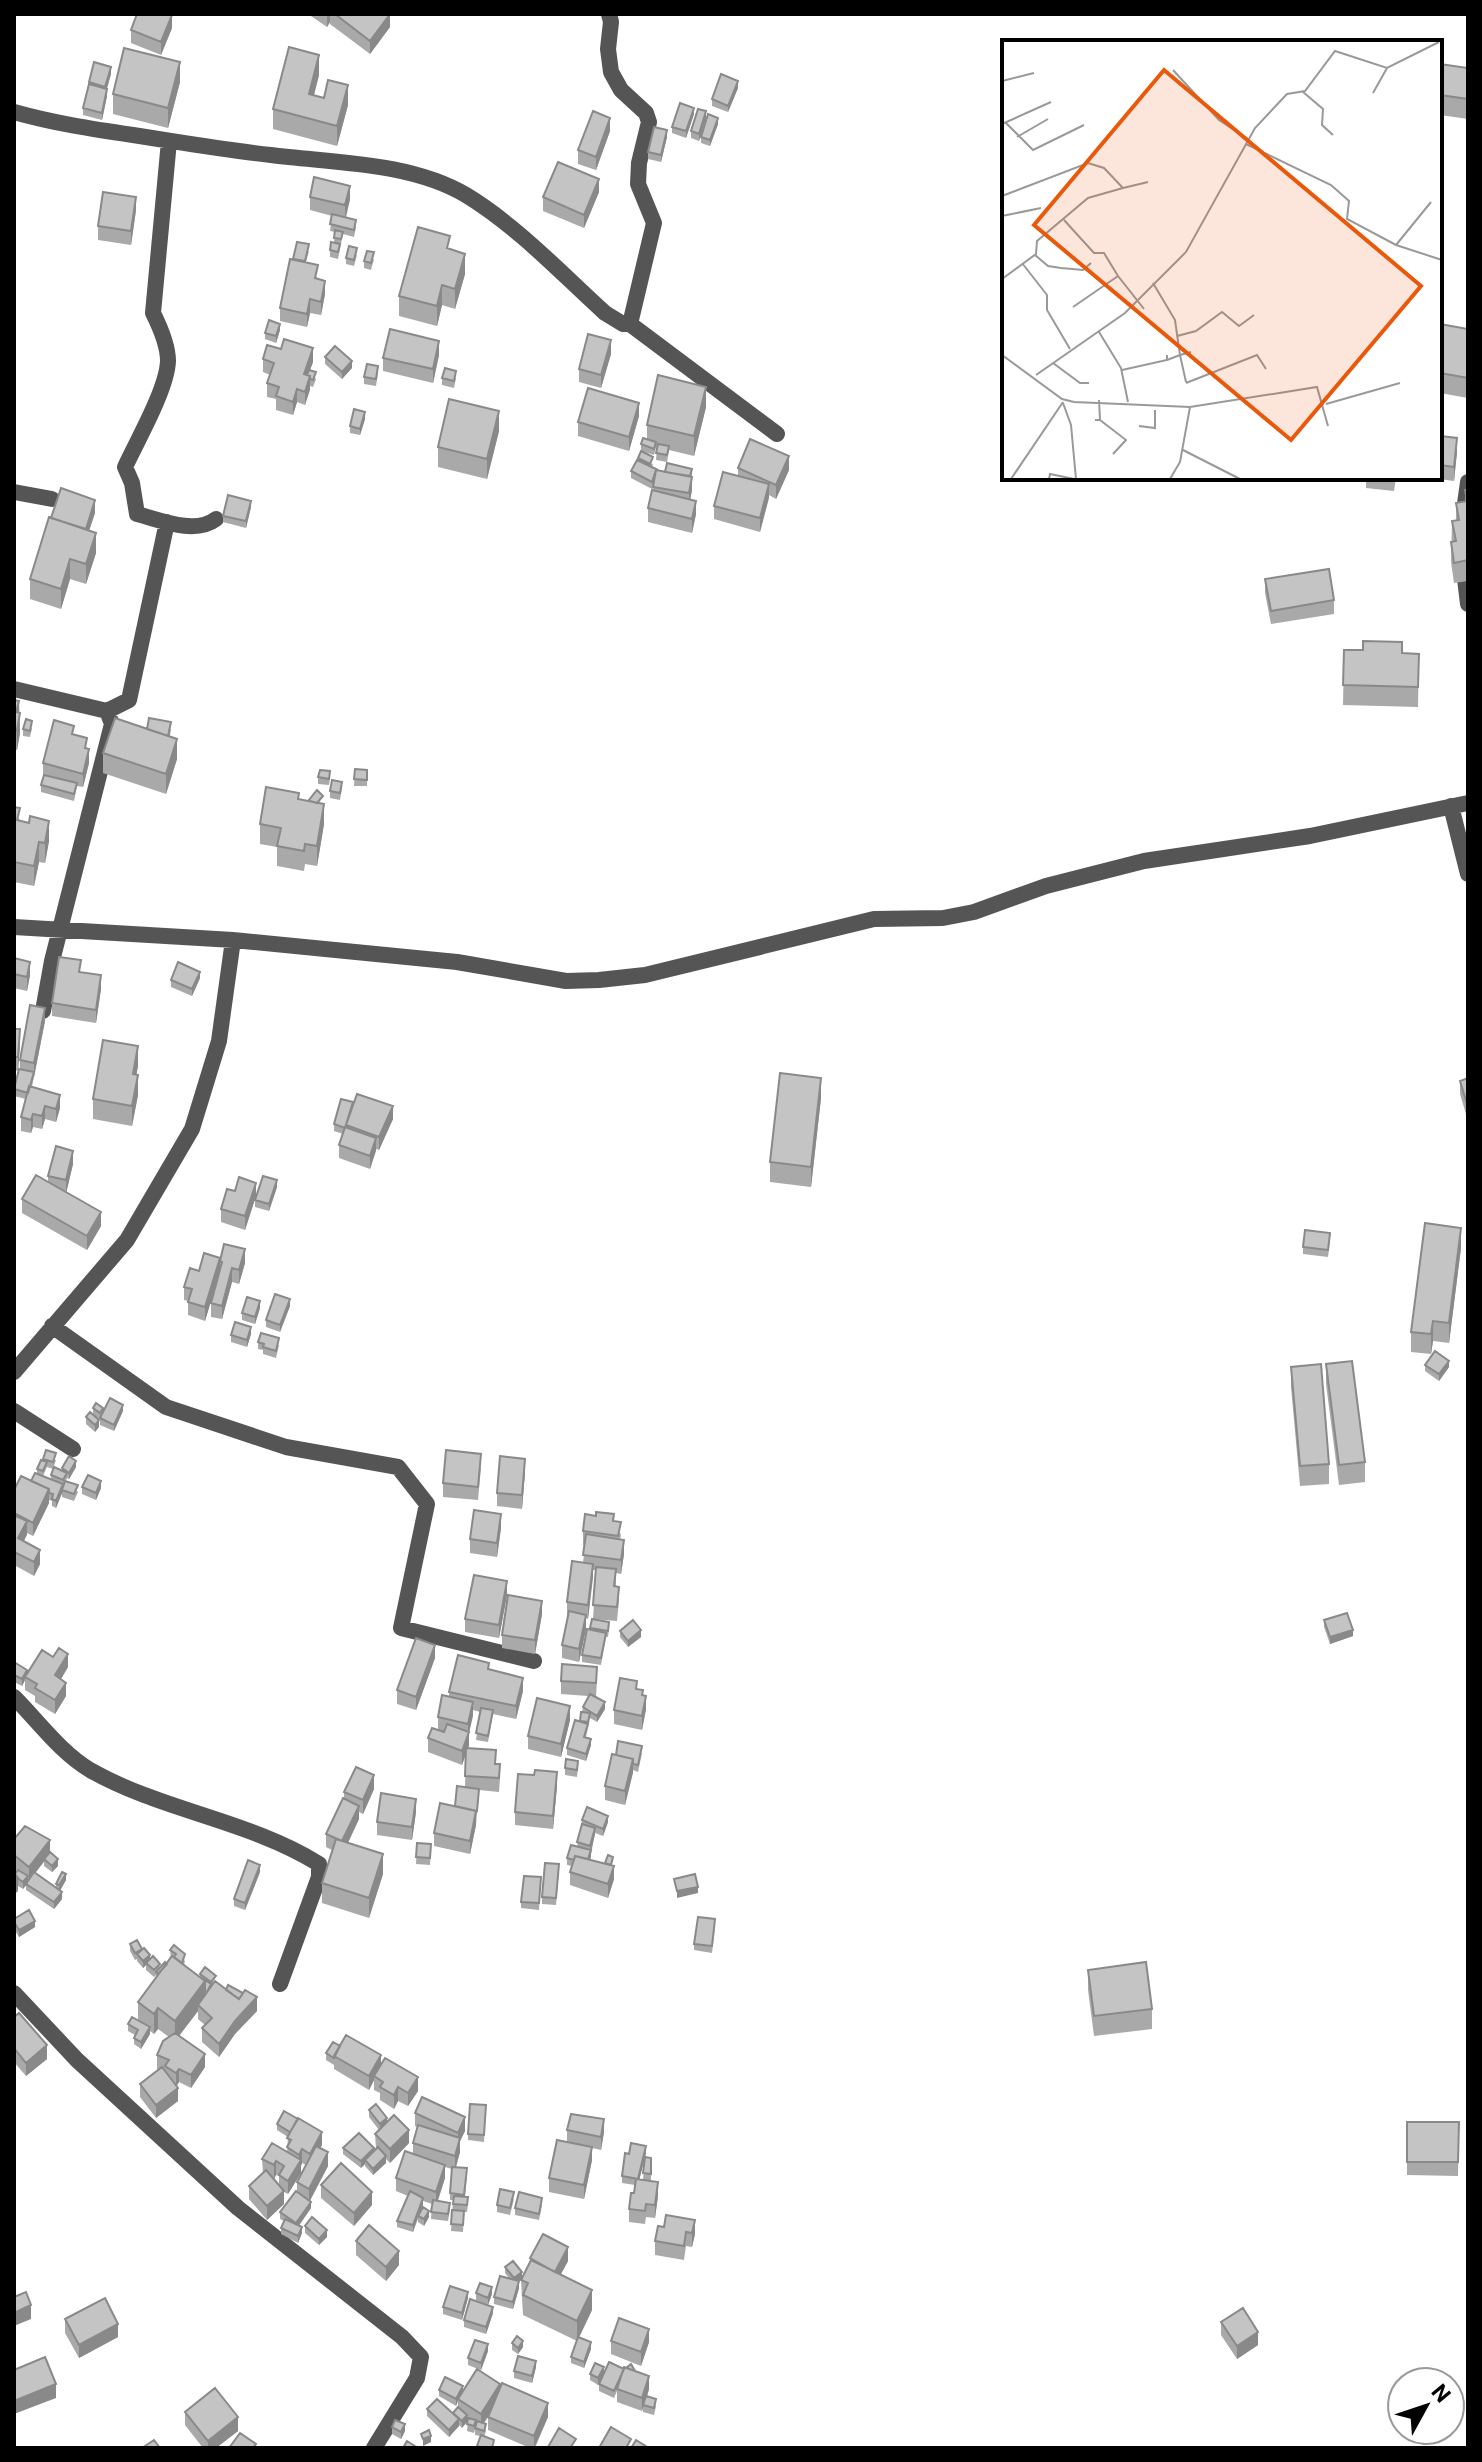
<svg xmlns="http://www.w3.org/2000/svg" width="1482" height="2462" font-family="Roboto,sans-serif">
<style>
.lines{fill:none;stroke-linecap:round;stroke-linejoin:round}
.street{stroke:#555;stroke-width:16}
.wall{fill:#a9a9a9;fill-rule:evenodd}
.shaded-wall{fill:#898989}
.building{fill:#c4c4c4;stroke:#898989;stroke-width:2}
.inset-road{fill:none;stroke:#999;stroke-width:2}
.view{fill:#e8590c;fill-opacity:0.15;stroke:#e8590c;stroke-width:4}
.inset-edge{fill:none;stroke:#000;stroke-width:4}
</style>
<rect width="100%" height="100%" fill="#fff"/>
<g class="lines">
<path class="street" d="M 14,112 C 53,123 92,129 133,135 C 179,142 225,150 271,155 C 334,163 410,162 466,195 C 517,226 561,273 605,313 L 623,324 L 630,324 L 654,223 L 638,184 L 639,163 L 649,122 L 646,113 L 621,90 L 611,72 L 608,49 L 611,22 L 609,14
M 169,141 L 153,313 C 160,327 168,345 168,361 C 167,389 137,441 125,467 L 132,483 L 137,514 C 160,520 195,535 216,519
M 630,324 L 777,434
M 14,492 L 52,499
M 1464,511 L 1468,482
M 1463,562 L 1468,604
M 14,689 L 107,711 L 112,724 L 52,961 L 43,1011
M 107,711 L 129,700 L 167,522
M 1451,806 L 1468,874
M 14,927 L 233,940 L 457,962 L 566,981 L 599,980 L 645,975 L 874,919 L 943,918 L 974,912 L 1046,886 L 1144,861 L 1310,836 L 1468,803
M 52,1326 L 166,1407 L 286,1447 L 398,1467 L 427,1504 L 401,1628 L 534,1661
M 14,1372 L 127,1240 L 192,1129 L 219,1041 L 233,940
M 14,1411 L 73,1449
M 14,1697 C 38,1721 60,1752 90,1770 C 162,1811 248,1820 319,1864 L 319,1877 L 280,1984
M 14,1993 L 77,2060 L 238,2208 L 402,2337 L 421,2357 L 417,2378 L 374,2448"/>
</g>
<path class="wall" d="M 308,14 L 390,14 L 390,27 L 370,54 L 330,24 L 330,22 L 327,27 Z
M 172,28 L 161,55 L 131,43 L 131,30 Z
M 1440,64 L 1468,68 L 1468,119 L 1440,115 Z
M 111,74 L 107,89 L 107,96 L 102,120 L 83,115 L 83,108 L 89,82 Z
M 319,75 L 314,95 L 348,105 L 337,146 L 273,129 L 273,109 Z
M 180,82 L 168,128 L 113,114 L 113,94 Z
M 738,88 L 728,112 L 712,106 L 712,99 Z
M 694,114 L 686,138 L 672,133 L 672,127 Z
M 706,118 L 699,141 L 691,138 L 691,131 Z
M 718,124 L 710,146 L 701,143 L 701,137 Z
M 610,131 L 596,170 L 578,164 L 578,150 Z
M 667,137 L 661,162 L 648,159 L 648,152 Z
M 599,192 L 584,228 L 543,211 L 543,197 Z
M 310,197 L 350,199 L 346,218 L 356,227 L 354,237 L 343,234 L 338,259 L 330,257 L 330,250 L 334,242 L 335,232 L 330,231 L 332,216 L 310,210 Z
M 136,210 L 131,245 L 98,240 L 98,226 Z
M 450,249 L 465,274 L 455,309 L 442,305 L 437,326 L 399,316 L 399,296 Z
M 309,251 L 306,262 L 318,279 L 325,294 L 321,315 L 310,313 L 307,327 L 280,321 L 280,308 L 293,259 Z
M 357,255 L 354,266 L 346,264 L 346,258 Z
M 374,259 L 371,270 L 364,268 L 364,261 Z
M 1440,324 L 1468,329 L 1468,398 L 1440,393 Z
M 280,330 L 276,343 L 265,339 L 265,333 Z
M 611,354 L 601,388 L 579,382 L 579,369 Z
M 439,355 L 433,383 L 383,371 L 383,358 Z
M 325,357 L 352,368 L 342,379 L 325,364 Z
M 263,359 L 313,362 L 310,370 L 316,379 L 313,387 L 310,386 L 305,405 L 297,402 L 293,415 L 276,410 L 276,399 L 267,397 L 267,383 L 270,375 L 263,372 Z
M 378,373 L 376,386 L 364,384 L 364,377 Z
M 442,378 L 456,378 L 454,388 L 442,385 Z
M 706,407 L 694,456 L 669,450 L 667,462 L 656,460 L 657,447 L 656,447 L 654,455 L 641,451 L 641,444 L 647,440 L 647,425 Z
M 639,416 L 629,451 L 578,436 L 578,422 Z
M 365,419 L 360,435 L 350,433 L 350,426 Z
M 499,431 L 487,479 L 438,467 L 438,447 Z
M 1440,436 L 1457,452 L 1454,481 L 1432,478 L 1440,478 Z
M 638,458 L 653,464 L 652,467 L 658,470 L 665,472 L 692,469 L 692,490 L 690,499 L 696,514 L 692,533 L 648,522 L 648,508 L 653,488 L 652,489 L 631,478 L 631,471 Z
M 738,468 L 789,470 L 776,499 L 769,495 L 760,532 L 714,519 L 714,506 L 738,476 Z
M 1366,478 L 1396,478 L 1394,491 L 1366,488 Z
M 1465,490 L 1468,490 L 1468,581 L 1454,583 L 1451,562 L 1452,521 L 1456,521 L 1456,503 L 1465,502 Z
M 251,507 L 246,528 L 223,522 L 223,516 Z
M 95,513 L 89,530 L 96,553 L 86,584 L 70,579 L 61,609 L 30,599 L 30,579 Z
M 1265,579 L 1334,600 L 1334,614 L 1271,624 L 1265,593 Z
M 1344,650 L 1419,654 L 1418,707 L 1343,705 Z
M 14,700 L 19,713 L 20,733 L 17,750 L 15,750 L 14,764 Z
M 32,728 L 30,737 L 23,736 L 23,729 Z
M 147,729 L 171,729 L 170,736 L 177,759 L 166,794 L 103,773 L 103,753 Z
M 74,735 L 87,749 L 89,763 L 83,787 L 77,786 L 74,801 L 41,792 L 41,785 L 43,777 L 43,763 Z
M 355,769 L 367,770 L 367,786 L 354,786 Z
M 318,777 L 330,778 L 329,785 L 318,784 Z
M 342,788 L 340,800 L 330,798 L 330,791 Z
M 299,799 L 323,803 L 324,824 L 317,866 L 305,864 L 304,871 L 277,866 L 277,847 L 260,844 L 260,824 Z
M 14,807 L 20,821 L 49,841 L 45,863 L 39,862 L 34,886 L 14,882 Z
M 14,958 L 30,975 L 27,991 L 14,988 Z
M 81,972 L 101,989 L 96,1023 L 52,1016 L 52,1003 Z
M 200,978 L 192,996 L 171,987 L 171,980 Z
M 45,1021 L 32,1087 L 60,1108 L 56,1122 L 45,1119 L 42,1129 L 33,1127 L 31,1133 L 21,1131 L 21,1117 L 26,1099 L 14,1096 L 14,1086 L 20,1069 L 20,1060 Z
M 14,1029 L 20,1043 L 18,1071 L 14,1070 Z
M 138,1066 L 136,1074 L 138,1095 L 132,1126 L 93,1119 L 93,1099 Z
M 1468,1078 L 1468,1121 L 1460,1094 L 1460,1081 Z
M 821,1098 L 811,1187 L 770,1182 L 770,1162 Z
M 353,1107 L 393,1119 L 379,1150 L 376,1149 L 370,1169 L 339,1158 L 339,1145 L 343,1134 L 334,1131 L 334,1124 Z
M 73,1164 L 66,1192 L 101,1226 L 87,1250 L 22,1213 L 22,1199 L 48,1182 L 48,1176 Z
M 277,1187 L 269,1211 L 255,1207 L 255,1200 Z
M 256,1196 L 245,1230 L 221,1222 L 221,1209 Z
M 1330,1240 L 1328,1257 L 1303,1254 L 1303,1247 Z
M 1461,1248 L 1449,1343 L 1433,1341 L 1431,1354 L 1411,1352 L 1411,1332 Z
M 220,1261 L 245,1263 L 239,1284 L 232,1282 L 222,1319 L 211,1317 L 211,1303 L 215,1287 L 205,1321 L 188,1315 L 188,1301 L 184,1300 L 184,1287 L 199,1271 L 220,1269 Z
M 290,1306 L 280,1332 L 266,1327 L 266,1320 Z
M 260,1308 L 255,1324 L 242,1320 L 242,1313 Z
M 251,1334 L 247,1347 L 231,1342 L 231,1335 Z
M 258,1342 L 279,1345 L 276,1358 L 263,1354 L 263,1350 L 258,1349 Z
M 1326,1364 L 1365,1462 L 1365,1482 L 1339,1485 L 1326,1384 Z
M 1425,1365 L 1449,1367 L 1439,1381 L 1425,1371 Z
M 1291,1367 L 1329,1464 L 1329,1484 L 1300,1486 L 1291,1387 Z
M 93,1408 L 103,1413 L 123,1411 L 114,1431 L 100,1425 L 100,1419 L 94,1416 L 99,1427 L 95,1432 L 86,1424 L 86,1417 L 93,1415 Z
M 43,1459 L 56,1460 L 53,1469 L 47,1467 L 43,1476 L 51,1479 L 51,1475 L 62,1471 L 62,1468 L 76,1467 L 69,1479 L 67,1478 L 66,1481 L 78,1492 L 74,1501 L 62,1497 L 62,1492 L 56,1508 L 52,1506 L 52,1501 L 49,1500 L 49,1503 L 33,1536 L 27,1533 L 23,1542 L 40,1564 L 34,1576 L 16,1566 L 16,1573 L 14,1575 L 14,1490 L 31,1481 L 37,1474 L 37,1469 Z
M 481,1467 L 478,1500 L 443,1497 L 443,1483 Z
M 525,1472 L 522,1509 L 497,1506 L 497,1493 Z
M 82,1487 L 101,1488 L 96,1500 L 82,1494 Z
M 614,1521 L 621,1535 L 620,1540 L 624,1554 L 621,1574 L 616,1573 L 616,1586 L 619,1600 L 617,1621 L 593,1619 L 596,1570 L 593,1570 L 588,1619 L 586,1618 L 586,1629 L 579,1662 L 562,1658 L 562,1645 L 568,1616 L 567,1615 L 567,1602 L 583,1563 L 585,1545 L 583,1545 L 583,1531 Z
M 501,1528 L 497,1557 L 470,1553 L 470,1539 Z
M 507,1595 L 499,1638 L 465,1632 L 465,1619 Z
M 542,1614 L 535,1654 L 502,1648 L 502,1635 Z
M 592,1619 L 609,1628 L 608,1637 L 606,1637 L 601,1665 L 582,1662 L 582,1655 L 590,1630 Z
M 1324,1620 L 1353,1636 L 1330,1644 L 1324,1627 Z
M 620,1631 L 641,1637 L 628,1647 L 620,1637 Z
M 435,1658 L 416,1710 L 397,1704 L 397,1690 Z
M 14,1662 L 27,1674 L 68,1667 L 61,1679 L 66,1696 L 55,1714 L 35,1702 L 35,1696 L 25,1690 L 25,1680 L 22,1686 L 14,1682 Z
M 489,1670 L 523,1691 L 516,1719 L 493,1714 L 488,1742 L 476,1740 L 480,1712 L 473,1710 L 469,1733 L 468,1748 L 496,1764 L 500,1778 L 499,1792 L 479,1790 L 476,1825 L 470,1854 L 434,1846 L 434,1833 L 455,1806 L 465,1787 L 466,1753 L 462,1765 L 428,1752 L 428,1738 L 438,1730 L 438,1717 L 449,1697 L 449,1692 Z
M 597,1680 L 596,1697 L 605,1709 L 597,1722 L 590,1718 L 586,1737 L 591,1745 L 586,1761 L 567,1755 L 567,1748 L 580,1721 L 583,1707 L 588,1696 L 561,1694 L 561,1681 Z
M 637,1689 L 646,1709 L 642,1730 L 614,1724 L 614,1710 Z
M 570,1720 L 561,1757 L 528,1749 L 528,1736 Z
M 642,1753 L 638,1772 L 633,1770 L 625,1805 L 605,1800 L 605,1786 L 616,1755 Z
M 565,1768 L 578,1768 L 577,1777 L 565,1775 Z
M 557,1786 L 553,1829 L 515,1825 L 515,1812 Z
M 374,1789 L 363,1814 L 359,1812 L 359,1819 L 348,1843 L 383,1874 L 369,1918 L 322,1903 L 322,1883 L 332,1850 L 326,1847 L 326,1834 L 344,1798 L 344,1792 Z
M 416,1812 L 412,1840 L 377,1835 L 377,1822 Z
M 582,1820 L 608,1822 L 603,1836 L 595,1833 L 590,1860 L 613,1865 L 614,1879 L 608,1898 L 570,1885 L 570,1872 L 572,1866 L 567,1865 L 567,1858 L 577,1847 Z
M 14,1839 L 50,1852 L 58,1866 L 52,1872 L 44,1866 L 44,1861 L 35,1873 L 56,1888 L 56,1884 L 66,1880 L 60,1891 L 62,1899 L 54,1909 L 26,1890 L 26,1885 L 23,1889 L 18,1886 L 18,1891 L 15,1874 L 17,1871 L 14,1869 Z
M 417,1843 L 431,1844 L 430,1865 L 416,1864 Z
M 559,1871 L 556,1905 L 542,1904 L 542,1897 Z
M 260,1872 L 245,1910 L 234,1906 L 234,1899 Z
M 541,1877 L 539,1910 L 521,1908 L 521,1902 Z
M 14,1919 L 35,1927 L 19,1937 L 14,1929 Z
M 715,1926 L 712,1953 L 694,1950 L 694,1944 Z
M 130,1944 L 142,1949 L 150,1959 L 160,1967 L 167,1964 L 171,1958 L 170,1950 L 185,1961 L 184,1965 L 200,1977 L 200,1974 L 216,1983 L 257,2011 L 235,2034 L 219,2057 L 202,2042 L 202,2028 L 205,2025 L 198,2019 L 198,2011 L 179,2036 L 205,2067 L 191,2088 L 179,2082 L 177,2086 L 178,2101 L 156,2118 L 140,2097 L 140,2084 L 159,2069 L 157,2069 L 157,2055 L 169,2037 L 158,2029 L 154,2034 L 150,2031 L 150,2034 L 141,2049 L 134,2044 L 134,2038 L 135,2035 L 128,2031 L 128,2024 L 138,2020 L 138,2002 L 156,1978 L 156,1975 L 154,1977 L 146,1970 L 146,1965 L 143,1968 L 137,1961 L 137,1959 L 135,1960 L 130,1951 Z
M 1088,1970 L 1152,2009 L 1152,2029 L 1094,2036 L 1088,1990 Z
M 14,2017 L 47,2059 L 26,2076 L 14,2062 Z
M 340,2046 L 381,2065 L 418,2091 L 408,2106 L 398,2101 L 394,2109 L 380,2100 L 380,2093 L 374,2090 L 374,2080 L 369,2090 L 334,2069 L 334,2065 L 326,2060 L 326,2053 Z
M 486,2105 L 484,2142 L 468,2140 L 468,2134 Z
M 369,2110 L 387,2122 L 409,2143 L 390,2163 L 386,2159 L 386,2163 L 373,2175 L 365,2166 L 365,2164 L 361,2168 L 343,2154 L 343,2148 L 374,2151 L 376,2149 L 375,2134 L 379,2130 L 369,2117 Z
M 415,2113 L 465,2131 L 460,2141 L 460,2152 L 456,2167 L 467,2175 L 465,2197 L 468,2204 L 467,2212 L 464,2212 L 463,2232 L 451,2231 L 453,2200 L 450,2200 L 450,2193 L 452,2169 L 445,2167 L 445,2178 L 438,2201 L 450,2210 L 448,2221 L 431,2219 L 432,2204 L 423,2201 L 421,2209 L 429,2217 L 424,2226 L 418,2222 L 418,2219 L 413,2232 L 397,2227 L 397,2221 L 408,2196 L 396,2191 L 396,2178 L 413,2154 L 413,2143 L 418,2128 L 415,2126 Z
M 1407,2122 L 1459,2122 L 1458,2176 L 1407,2175 Z
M 277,2124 L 322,2145 L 320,2148 L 328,2166 L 310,2201 L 311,2208 L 299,2225 L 302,2233 L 298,2243 L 281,2234 L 281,2228 L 284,2221 L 280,2219 L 280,2212 L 297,2192 L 297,2182 L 306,2165 L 302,2163 L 301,2166 L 301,2173 L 288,2194 L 284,2192 L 284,2204 L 267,2220 L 249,2199 L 249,2186 L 263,2173 L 262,2159 L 287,2152 L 288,2137 L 277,2130 ZM 276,2175 L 279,2176 L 279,2184 L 274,2179 Z
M 567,2130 L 604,2132 L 601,2150 L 592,2148 L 592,2160 L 584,2199 L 549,2192 L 549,2178 L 567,2142 Z
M 646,2153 L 645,2157 L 651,2158 L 651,2181 L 643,2180 L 645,2157 L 639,2180 L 658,2196 L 655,2218 L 646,2217 L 645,2224 L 629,2222 L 629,2209 L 634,2193 L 635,2185 L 622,2183 L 622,2176 L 629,2154 Z
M 321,2185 L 372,2205 L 354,2226 L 321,2198 Z
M 514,2199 L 510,2215 L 497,2212 L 497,2205 Z
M 542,2205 L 539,2220 L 515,2215 L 515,2208 Z
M 305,2226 L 327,2237 L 319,2245 L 305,2233 Z
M 658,2226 L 695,2234 L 692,2247 L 686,2246 L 684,2260 L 655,2255 L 655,2241 Z
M 356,2241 L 399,2265 L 386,2281 L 356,2255 Z
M 530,2258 L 568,2261 L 561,2274 L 592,2310 L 579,2338 L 591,2349 L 584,2368 L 571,2363 L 571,2357 L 577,2341 L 523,2315 L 521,2280 L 530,2261 Z
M 505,2267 L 522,2279 L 519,2281 L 519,2288 L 513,2309 L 494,2304 L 494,2297 L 509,2278 L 505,2273 Z
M 476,2293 L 492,2294 L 488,2305 L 476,2300 Z
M 468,2298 L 462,2320 L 443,2314 L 443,2307 Z
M 493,2313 L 486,2334 L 464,2327 L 464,2320 Z
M 65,2319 L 118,2337 L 79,2358 L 65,2333 Z
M 1221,2322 L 1258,2345 L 1237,2359 L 1221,2335 Z
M 611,2341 L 649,2342 L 641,2366 L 611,2354 Z
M 512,2343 L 523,2347 L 518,2354 L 512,2350 Z
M 488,2351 L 481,2370 L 468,2365 L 468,2358 Z
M 536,2367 L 532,2383 L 514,2378 L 514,2371 Z
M 623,2369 L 635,2371 L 649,2389 L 647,2397 L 656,2406 L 654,2415 L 643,2412 L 643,2406 L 642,2411 L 617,2402 L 617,2391 L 614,2398 L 599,2391 L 599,2384 Z
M 590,2374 L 604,2374 L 598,2385 L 590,2380 Z
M 500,2388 L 548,2417 L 535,2448 L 530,2448 L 488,2430 L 488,2417 L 484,2423 L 486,2431 L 484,2437 L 494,2448 L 477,2448 L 480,2436 L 475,2435 L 475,2429 L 474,2433 L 467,2431 L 468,2419 L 467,2418 L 462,2428 L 459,2425 L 459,2426 L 449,2437 L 427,2416 L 427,2409 L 453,2414 L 458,2407 L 458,2402 L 456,2406 L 439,2396 L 439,2390 L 463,2392 Z
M 185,2412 L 238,2431 L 216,2448 L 203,2448 L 185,2425 Z
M 392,2427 L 405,2431 L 401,2439 L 392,2434 Z"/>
<path class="shaded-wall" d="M 327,14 L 330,14 L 330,22 L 327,27 Z
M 390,14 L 390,27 L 370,54 L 370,41 Z
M 172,15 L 172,28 L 161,55 L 161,42 Z
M 319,55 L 319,75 L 309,114 L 309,94 Z
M 180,62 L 180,82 L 168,128 L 168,108 Z
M 111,67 L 111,74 L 105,94 L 105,87 Z
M 738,81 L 738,88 L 728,112 L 728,106 Z
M 348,85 L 348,105 L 337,146 L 337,126 Z
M 107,89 L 107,96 L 102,120 L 102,113 Z
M 694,108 L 694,114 L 686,138 L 686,131 Z
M 706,111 L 706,118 L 699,141 L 699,134 Z
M 610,118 L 610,131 L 596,170 L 596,157 Z
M 718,118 L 718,124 L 710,146 L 710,140 Z
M 667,130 L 667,137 L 661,162 L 661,155 Z
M 599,179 L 599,192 L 584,228 L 584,215 Z
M 350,186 L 350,199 L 345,219 L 345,205 Z
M 136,197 L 136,210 L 131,245 L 131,231 Z
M 465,254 L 465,274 L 455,309 L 455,289 Z
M 325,281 L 325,294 L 321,315 L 321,302 Z
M 442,285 L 442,305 L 437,326 L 437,306 Z
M 310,299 L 310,313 L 307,327 L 307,314 Z
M 280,324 L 280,330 L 276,343 L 276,336 Z
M 611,340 L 611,354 L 601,388 L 601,375 Z
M 439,341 L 439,355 L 433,383 L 433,369 Z
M 313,348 L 313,362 L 307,378 L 304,374 Z
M 352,361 L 352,368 L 342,379 L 342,372 Z
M 310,376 L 310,390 L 305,405 L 305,392 Z
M 706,387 L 706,407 L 694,456 L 694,436 Z
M 297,389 L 297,402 L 293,415 L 293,402 Z
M 639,403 L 639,416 L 629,451 L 629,437 Z
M 499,411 L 499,431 L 487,479 L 487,459 Z
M 365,412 L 365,419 L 360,435 L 360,429 Z
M 1457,438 L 1457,452 L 1454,481 L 1454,467 Z
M 789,456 L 789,470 L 776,499 L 776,485 Z
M 692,477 L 692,490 L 689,507 L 689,493 Z
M 769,484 L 769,498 L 760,532 L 760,518 Z
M 95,500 L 95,513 L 85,543 L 85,530 Z
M 251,501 L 251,507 L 246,528 L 246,521 Z
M 696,501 L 696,514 L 692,533 L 692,519 Z
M 96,533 L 96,553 L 86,584 L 86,564 Z
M 70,559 L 70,579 L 61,609 L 61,589 Z
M 19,701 L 20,733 L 17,750 L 16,712 Z
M 177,739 L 177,759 L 166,794 L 166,774 Z
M 89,749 L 89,763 L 83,787 L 83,774 Z
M 324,804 L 324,824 L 317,866 L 317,846 Z
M 49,821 L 49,841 L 45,863 L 45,843 Z
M 39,842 L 39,862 L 34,886 L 34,866 Z
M 30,962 L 30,975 L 27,991 L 27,977 Z
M 200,972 L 200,978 L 192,996 L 192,989 Z
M 101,975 L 101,989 L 96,1023 L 96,1010 Z
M 45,1008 L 45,1021 L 34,1077 L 34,1063 Z
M 20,1029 L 20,1043 L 18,1071 L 18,1057 Z
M 138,1046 L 138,1066 L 133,1094 L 133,1074 Z
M 138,1075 L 138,1095 L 132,1126 L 132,1106 Z
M 821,1078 L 821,1098 L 811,1187 L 811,1167 Z
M 60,1095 L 60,1108 L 56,1122 L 56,1109 Z
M 45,1106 L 45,1119 L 42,1129 L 42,1116 Z
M 393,1106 L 393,1119 L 379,1150 L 379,1137 Z
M 33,1114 L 33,1127 L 31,1133 L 31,1120 Z
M 376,1138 L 376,1151 L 370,1169 L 370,1156 Z
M 73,1151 L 73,1164 L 66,1194 L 66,1180 Z
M 277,1180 L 277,1187 L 269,1211 L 269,1204 Z
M 256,1183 L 256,1196 L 245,1230 L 245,1216 Z
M 101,1212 L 101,1226 L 87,1250 L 87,1236 Z
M 1461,1228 L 1461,1248 L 1449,1343 L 1449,1323 Z
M 245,1249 L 245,1263 L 239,1284 L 239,1270 Z
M 220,1258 L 220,1272 L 205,1321 L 205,1307 Z
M 232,1268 L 232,1282 L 222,1319 L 222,1306 Z
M 290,1299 L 290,1306 L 280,1332 L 280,1325 Z
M 260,1301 L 260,1308 L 255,1324 L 255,1317 Z
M 1433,1321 L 1433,1341 L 1431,1354 L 1431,1334 Z
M 251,1327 L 251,1334 L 247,1347 L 247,1340 Z
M 1449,1361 L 1449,1367 L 1439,1381 L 1439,1374 Z
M 123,1405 L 123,1411 L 114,1431 L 114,1425 Z
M 99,1420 L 99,1427 L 95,1432 L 95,1425 Z
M 525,1459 L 525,1472 L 522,1509 L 522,1495 Z
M 76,1461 L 76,1467 L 69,1479 L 69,1473 Z
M 101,1481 L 101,1488 L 96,1500 L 96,1493 Z
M 63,1484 L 63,1491 L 56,1508 L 56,1501 Z
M 49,1489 L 49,1503 L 33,1536 L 33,1523 Z
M 501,1514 L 501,1528 L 497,1557 L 497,1543 Z
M 27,1521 L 27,1535 L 18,1552 L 18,1538 Z
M 624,1540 L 624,1554 L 621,1574 L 621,1560 Z
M 40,1550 L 40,1564 L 34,1576 L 34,1562 Z
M 593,1564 L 593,1578 L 588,1619 L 588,1605 Z
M 507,1581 L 507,1595 L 499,1638 L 499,1625 Z
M 542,1601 L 542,1614 L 535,1654 L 535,1640 Z
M 586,1615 L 586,1629 L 579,1662 L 579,1649 Z
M 641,1630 L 641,1637 L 628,1647 L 628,1641 Z
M 1353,1630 L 1353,1636 L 1330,1644 L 1330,1637 Z
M 435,1645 L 435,1658 L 416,1710 L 416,1697 Z
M 68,1654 L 68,1667 L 55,1689 L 55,1675 Z
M 27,1670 L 27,1677 L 25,1677 L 25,1680 L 22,1686 L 22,1679 Z
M 523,1678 L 523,1691 L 516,1719 L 516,1706 Z
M 66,1683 L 66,1696 L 55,1714 L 55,1700 Z
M 646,1696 L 646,1709 L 642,1730 L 642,1716 Z
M 473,1702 L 473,1716 L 469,1733 L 469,1746 L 462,1765 L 462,1751 L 468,1735 L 468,1724 Z
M 605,1702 L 605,1709 L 597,1722 L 597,1716 Z
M 570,1706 L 570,1720 L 561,1757 L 561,1744 Z
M 591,1739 L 591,1745 L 586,1761 L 586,1754 Z
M 633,1759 L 633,1773 L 625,1805 L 625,1791 Z
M 557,1772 L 557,1786 L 553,1829 L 553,1816 Z
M 374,1775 L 374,1789 L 363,1814 L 363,1800 Z
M 416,1799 L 416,1812 L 412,1840 L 412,1827 Z
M 359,1806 L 359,1819 L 342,1855 L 342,1841 Z
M 476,1811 L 476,1825 L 470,1854 L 470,1841 Z
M 608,1816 L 608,1822 L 603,1836 L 603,1829 Z
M 595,1828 L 595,1834 L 591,1851 L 591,1857 L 587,1870 L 587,1863 Z
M 50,1840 L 50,1854 L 29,1881 L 29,1867 Z
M 383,1854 L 383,1874 L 369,1918 L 369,1898 Z
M 58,1859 L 58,1866 L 52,1872 L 52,1866 Z
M 260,1865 L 260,1872 L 245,1910 L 245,1903 Z
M 614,1866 L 614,1879 L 608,1898 L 608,1884 Z
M 66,1874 L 66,1880 L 59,1892 L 59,1885 Z
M 28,1876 L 28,1883 L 23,1889 L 23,1882 Z
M 18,1878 L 18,1891 L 14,1895 L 14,1881 Z
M 698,1887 L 698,1893 L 677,1898 L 677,1891 Z
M 62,1892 L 62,1899 L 54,1909 L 54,1902 Z
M 35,1921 L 35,1927 L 19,1937 L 19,1930 Z
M 150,1955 L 150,1962 L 146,1963 L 146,1965 L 143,1968 L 143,1961 Z
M 205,1981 L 205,2002 L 198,2005 L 198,2011 L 175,2041 L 175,2021 Z
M 257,1997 L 257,2011 L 235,2034 L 219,2057 L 219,2044 L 235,2021 Z
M 158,2008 L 158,2029 L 154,2034 L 154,2014 Z
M 150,2027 L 150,2034 L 141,2049 L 141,2042 Z
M 47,2045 L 47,2059 L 26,2076 L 26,2063 Z
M 205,2054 L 205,2067 L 191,2088 L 191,2075 Z
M 381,2055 L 381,2068 L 374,2076 L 374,2080 L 369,2090 L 369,2076 Z
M 179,2069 L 179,2082 L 176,2086 L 176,2073 Z
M 418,2077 L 418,2091 L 408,2106 L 408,2093 Z
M 398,2087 L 398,2101 L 394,2109 L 394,2095 Z
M 178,2088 L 178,2101 L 156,2118 L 156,2105 Z
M 465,2117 L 465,2131 L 460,2141 L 460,2152 L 455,2170 L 455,2156 L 458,2146 L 458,2133 Z
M 387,2118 L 387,2124 L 380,2131 L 380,2124 Z
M 604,2119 L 604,2132 L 601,2150 L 601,2137 Z
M 409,2130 L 409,2143 L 390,2163 L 390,2149 Z
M 322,2132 L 322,2145 L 310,2167 L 310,2154 Z
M 646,2146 L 646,2153 L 638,2185 L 638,2179 Z
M 592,2147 L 592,2160 L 584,2199 L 584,2185 Z
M 374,2148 L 374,2155 L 365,2160 L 365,2164 L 361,2168 L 361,2161 Z
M 302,2149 L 302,2163 L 301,2166 L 301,2173 L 288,2194 L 288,2181 L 299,2162 L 299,2155 Z
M 328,2152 L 328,2166 L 309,2202 L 309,2189 Z
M 386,2156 L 386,2163 L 373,2175 L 373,2169 Z
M 276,2161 L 276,2175 L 274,2179 L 274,2165 Z
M 445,2165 L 445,2178 L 436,2205 L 436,2192 Z
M 658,2182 L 658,2196 L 655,2218 L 655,2205 Z
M 284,2191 L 284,2204 L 267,2220 L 267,2206 Z
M 372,2192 L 372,2205 L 354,2226 L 354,2213 Z
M 423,2198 L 423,2205 L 419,2216 L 418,2216 L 413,2232 L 413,2225 Z
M 311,2202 L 311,2208 L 296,2230 L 296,2223 Z
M 429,2211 L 429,2217 L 424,2226 L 424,2219 Z
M 695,2220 L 695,2234 L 692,2247 L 692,2233 Z
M 302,2227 L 302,2233 L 298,2243 L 298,2236 Z
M 327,2230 L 327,2237 L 319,2245 L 319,2239 Z
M 568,2247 L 568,2261 L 555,2285 L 555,2272 Z
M 399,2251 L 399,2265 L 386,2281 L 386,2267 Z
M 522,2272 L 522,2279 L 514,2285 L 514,2278 Z
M 519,2281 L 519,2288 L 513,2309 L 513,2302 Z
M 492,2287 L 492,2294 L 488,2305 L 488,2298 Z
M 592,2290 L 592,2310 L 577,2341 L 577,2321 Z
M 468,2292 L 468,2298 L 462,2320 L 462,2313 Z
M 31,2305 L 31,2319 L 14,2326 L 14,2313 Z
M 493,2307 L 493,2313 L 486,2334 L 486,2327 Z
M 118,2324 L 118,2337 L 79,2358 L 79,2345 Z
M 649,2329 L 649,2342 L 641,2366 L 641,2352 Z
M 1258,2332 L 1258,2345 L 1237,2359 L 1237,2346 Z
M 523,2341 L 523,2347 L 518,2354 L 518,2348 Z
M 591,2342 L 591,2349 L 584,2368 L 584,2362 Z
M 488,2344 L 488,2351 L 481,2370 L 481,2363 Z
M 536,2361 L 536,2367 L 532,2383 L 532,2376 Z
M 604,2367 L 604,2374 L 598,2385 L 598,2378 Z
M 649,2376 L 649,2389 L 642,2411 L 642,2398 Z
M 56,2384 L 56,2398 L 14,2414 L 14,2401 Z
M 500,2384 L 500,2398 L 481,2427 L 481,2414 Z
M 463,2386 L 463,2393 L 458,2399 L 456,2406 L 456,2399 Z
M 548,2403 L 548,2417 L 534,2448 L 534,2436 Z
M 467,2415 L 467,2422 L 462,2428 L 462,2421 Z
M 238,2417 L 238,2431 L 216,2448 L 208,2448 L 208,2441 Z
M 459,2419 L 459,2426 L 449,2437 L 449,2430 Z
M 405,2424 L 405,2431 L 401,2439 L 401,2432 Z
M 431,2436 L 431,2442 L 423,2446 L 423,2439 Z"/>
<path class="building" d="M 137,14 L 172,15 L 161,42 L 131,30 Z
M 335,14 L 390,14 L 370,41 Z
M 289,47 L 319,55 L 309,94 L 324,98 L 328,80 L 348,85 L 337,126 L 273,109 Z
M 124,48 L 180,62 L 168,108 L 113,94 Z
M 94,62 L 111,67 L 105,87 L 89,82 Z
M 1440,64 L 1468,68 L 1468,99 L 1440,95 Z
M 721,74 L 738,81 L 728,106 L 712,99 Z
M 89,84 L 107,89 L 102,113 L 83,108 Z
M 680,103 L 694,108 L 686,131 L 672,127 Z
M 698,109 L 706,111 L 699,134 L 691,131 Z
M 593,111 L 610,118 L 596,157 L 578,150 Z
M 708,114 L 718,118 L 710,140 L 701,137 Z
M 654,127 L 667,130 L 661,155 L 648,152 Z
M 558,162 L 599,179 L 584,215 L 543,197 Z
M 314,177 L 350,186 L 345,205 L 310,197 Z
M 103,192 L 136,197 L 131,231 L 98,226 Z
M 332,214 L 356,220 L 354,230 L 330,224 Z
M 418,227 L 450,236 L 447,248 L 465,254 L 455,289 L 442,285 L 437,306 L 399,296 Z
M 335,230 L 343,232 L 341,239 L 334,238 Z
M 297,242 L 309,244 L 305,261 L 293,259 Z
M 331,242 L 340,244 L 338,252 L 330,250 Z
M 349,246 L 357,248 L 354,260 L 346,258 Z
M 367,251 L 374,252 L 371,263 L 364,261 Z
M 290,259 L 318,265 L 315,278 L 325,281 L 321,302 L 310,299 L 307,314 L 280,308 Z
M 269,320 L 280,324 L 276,336 L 265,333 Z
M 1440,324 L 1468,329 L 1468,378 L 1440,373 Z
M 390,329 L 439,341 L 433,369 L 383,358 Z
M 588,334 L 611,340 L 601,375 L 579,369 Z
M 284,339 L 313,348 L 304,374 L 310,376 L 305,392 L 297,389 L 293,402 L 276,396 L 279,387 L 267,383 L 274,363 L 263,359 L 267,345 L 281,349 Z
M 335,346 L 352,361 L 342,372 L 325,357 Z
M 367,364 L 378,366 L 376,379 L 364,377 Z
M 445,368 L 456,371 L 454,381 L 442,378 Z
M 309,370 L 316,372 L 313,380 L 310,379 L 310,376 L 307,375 Z
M 658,375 L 706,387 L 694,436 L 647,425 Z
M 588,388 L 639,403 L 629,437 L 578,422 Z
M 449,399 L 499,411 L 487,459 L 438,447 Z
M 354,409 L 365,412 L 360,429 L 350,426 Z
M 1440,436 L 1457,438 L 1454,467 L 1440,465 Z
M 643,438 L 656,442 L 654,449 L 641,444 Z
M 750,439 L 789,456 L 776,485 L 738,468 Z
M 658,444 L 669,446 L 667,455 L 656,453 Z
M 641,451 L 653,457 L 650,464 L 638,458 Z
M 637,460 L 658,470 L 656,470 L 652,482 L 631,471 Z
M 667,463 L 692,469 L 690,476 L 665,472 Z
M 656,470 L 692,477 L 689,493 L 653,487 Z
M 723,472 L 769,484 L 760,518 L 714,506 Z
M 61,488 L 95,500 L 86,529 L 51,518 Z
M 652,490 L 696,501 L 692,519 L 648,508 Z
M 1465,490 L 1468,490 L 1468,560 L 1454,563 L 1451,542 L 1456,541 L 1452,521 L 1459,520 L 1456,503 L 1467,501 Z
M 228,495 L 251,501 L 246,521 L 223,516 Z
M 49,517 L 96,533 L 86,564 L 70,559 L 61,589 L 30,579 Z
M 1329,569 L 1334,600 L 1271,611 L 1265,579 Z
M 1363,641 L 1402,642 L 1402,653 L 1419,654 L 1418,687 L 1343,685 L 1344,650 L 1363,650 Z
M 14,700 L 19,701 L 16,712 L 20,713 L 17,730 L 14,730 Z
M 115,718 L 177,739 L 166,774 L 103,753 Z
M 149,718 L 171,722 L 168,736 L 147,729 Z
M 26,719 L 32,721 L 30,731 L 23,729 Z
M 54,720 L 74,726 L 72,734 L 87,738 L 85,748 L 89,749 L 83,774 L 43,763 Z
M 355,769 L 367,770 L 367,780 L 354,779 Z
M 320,770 L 330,771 L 329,779 L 318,777 Z
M 44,775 L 77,783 L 74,794 L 41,785 Z
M 332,780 L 342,782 L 340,793 L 330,791 Z
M 266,787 L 299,793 L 298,799 L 324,804 L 317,846 L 305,844 L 304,851 L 277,846 L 281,828 L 260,824 Z
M 317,790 L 323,796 L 317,803 L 310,801 L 309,800 Z
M 14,807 L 20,808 L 17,820 L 29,823 L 30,816 L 49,821 L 45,843 L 39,842 L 34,866 L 14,862 Z
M 59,957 L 81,960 L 79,972 L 101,975 L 96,1010 L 52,1003 Z
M 14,958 L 30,962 L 27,977 L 14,974 Z
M 178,962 L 200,972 L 192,989 L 171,980 Z
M 30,1005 L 45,1008 L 34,1063 L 20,1060 Z
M 14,1029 L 20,1029 L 18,1057 L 14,1057 Z
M 103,1040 L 138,1046 L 133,1074 L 138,1075 L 132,1106 L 93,1099 Z
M 19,1069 L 34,1072 L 28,1093 L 14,1089 Z
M 780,1073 L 821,1078 L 811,1167 L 770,1162 Z
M 1468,1078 L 1468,1107 L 1460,1081 Z
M 29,1086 L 60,1095 L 56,1109 L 45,1106 L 42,1116 L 33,1114 L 31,1120 L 21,1117 Z
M 357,1094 L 393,1106 L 379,1137 L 346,1125 Z
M 341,1099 L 353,1102 L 345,1128 L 334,1124 Z
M 345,1127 L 376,1138 L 370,1156 L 339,1145 Z
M 56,1146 L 73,1151 L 66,1180 L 48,1176 Z
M 36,1175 L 101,1212 L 87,1236 L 22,1199 Z
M 263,1176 L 277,1180 L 269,1204 L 255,1200 Z
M 239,1177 L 256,1183 L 245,1216 L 221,1209 L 227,1189 L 235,1191 Z
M 1425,1223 L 1461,1228 L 1449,1323 L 1433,1321 L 1431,1334 L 1411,1332 Z
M 1305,1230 L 1330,1233 L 1328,1250 L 1303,1247 Z
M 224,1244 L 245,1249 L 239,1270 L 232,1268 L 222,1306 L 211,1303 L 222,1262 L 220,1261 Z
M 204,1253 L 220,1258 L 205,1307 L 188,1302 L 192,1289 L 184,1287 L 190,1268 L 199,1271 Z
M 275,1294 L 290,1299 L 280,1325 L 266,1320 Z
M 247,1297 L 260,1301 L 255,1317 L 242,1313 Z
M 235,1322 L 251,1327 L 247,1340 L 231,1335 Z
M 261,1333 L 279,1338 L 276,1351 L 263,1347 L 264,1344 L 258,1342 Z
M 1435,1351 L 1449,1361 L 1439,1374 L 1425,1365 Z
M 1352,1361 L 1365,1462 L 1339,1465 L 1326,1364 Z
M 1321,1364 L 1329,1464 L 1300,1466 L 1291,1367 Z
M 110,1398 L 123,1405 L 114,1425 L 100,1418 Z
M 96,1403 L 103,1408 L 100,1413 L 93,1408 Z
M 90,1412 L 99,1420 L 95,1425 L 86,1417 Z
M 46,1450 L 56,1453 L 53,1462 L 43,1459 Z
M 446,1450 L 481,1454 L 478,1487 L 443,1483 Z
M 69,1456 L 76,1461 L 69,1473 L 62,1468 Z
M 500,1456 L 525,1459 L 522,1495 L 497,1493 Z
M 41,1460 L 47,1462 L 43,1471 L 37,1469 Z
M 54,1467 L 67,1473 L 63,1480 L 51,1475 Z
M 35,1473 L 63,1484 L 56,1501 L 52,1499 L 53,1494 L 49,1493 L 49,1489 L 31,1481 Z
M 88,1475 L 101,1481 L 96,1493 L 82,1487 Z
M 21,1476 L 49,1489 L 33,1523 L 14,1513 L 14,1490 Z
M 65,1481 L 78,1485 L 74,1494 L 62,1490 Z
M 474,1510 L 501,1514 L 497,1543 L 470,1539 Z
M 596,1512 L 614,1514 L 613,1521 L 621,1522 L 618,1536 L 583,1531 L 585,1514 L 596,1516 Z
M 16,1516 L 27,1521 L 18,1538 L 40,1550 L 34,1562 L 14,1552 L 14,1520 Z
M 586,1534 L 624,1540 L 621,1560 L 583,1555 Z
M 572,1561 L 593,1564 L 588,1605 L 567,1602 Z
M 596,1567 L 616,1569 L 614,1586 L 619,1587 L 617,1607 L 593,1605 Z
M 474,1575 L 507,1581 L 499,1625 L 465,1619 Z
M 508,1595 L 542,1601 L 535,1640 L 502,1635 Z
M 569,1611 L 586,1615 L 579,1649 L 562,1645 Z
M 1347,1613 L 1353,1630 L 1330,1637 L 1324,1620 Z
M 592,1619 L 609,1622 L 608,1631 L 590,1628 Z
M 633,1620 L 641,1630 L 628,1641 L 620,1631 Z
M 587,1629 L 606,1633 L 601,1658 L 582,1655 Z
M 416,1638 L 435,1645 L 416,1697 L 397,1690 Z
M 59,1648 L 68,1654 L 55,1675 L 66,1683 L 55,1700 L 35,1688 L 37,1684 L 25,1677 L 42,1650 L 53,1657 Z
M 458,1655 L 489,1663 L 488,1669 L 523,1678 L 516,1706 L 449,1692 Z
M 14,1662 L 27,1670 L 22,1679 L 14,1675 Z
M 562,1664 L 597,1667 L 596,1683 L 561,1681 Z
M 620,1678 L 637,1681 L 636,1689 L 643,1690 L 642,1695 L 646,1696 L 642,1716 L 614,1710 Z
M 590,1694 L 605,1702 L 597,1716 L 583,1707 Z
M 442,1695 L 473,1702 L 468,1724 L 438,1717 Z
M 537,1698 L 570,1706 L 561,1744 L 528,1736 Z
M 481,1708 L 493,1710 L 488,1736 L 476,1733 Z
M 581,1712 L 590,1713 L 588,1722 L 580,1721 Z
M 575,1720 L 588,1724 L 584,1737 L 591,1739 L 586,1754 L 567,1748 Z
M 447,1724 L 469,1732 L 462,1751 L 428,1738 L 432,1728 L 444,1732 Z
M 618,1741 L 642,1746 L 638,1765 L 633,1764 L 633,1759 L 616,1755 Z
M 466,1748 L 496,1750 L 495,1764 L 500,1764 L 499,1778 L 465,1776 Z
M 612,1754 L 633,1759 L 625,1791 L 605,1786 Z
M 566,1759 L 578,1761 L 577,1770 L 565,1768 Z
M 356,1767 L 374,1775 L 363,1800 L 344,1792 Z
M 535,1770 L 557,1772 L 553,1816 L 515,1812 L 518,1774 L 534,1775 Z
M 457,1786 L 479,1789 L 477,1811 L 455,1806 Z
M 381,1793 L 416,1799 L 412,1827 L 377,1822 Z
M 343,1798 L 359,1806 L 342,1841 L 326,1834 Z
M 440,1803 L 476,1811 L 470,1841 L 434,1833 Z
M 587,1807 L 608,1816 L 603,1829 L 582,1820 Z
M 582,1824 L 595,1828 L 590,1846 L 577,1842 Z
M 25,1826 L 50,1840 L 29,1867 L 14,1855 L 14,1839 Z
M 336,1839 L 383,1854 L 369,1898 L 322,1883 Z
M 417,1843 L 431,1844 L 430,1858 L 416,1857 Z
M 571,1845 L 591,1850 L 588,1859 L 575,1856 L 574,1860 L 567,1858 Z
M 50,1852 L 58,1859 L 52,1866 L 44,1859 Z
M 608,1855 L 613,1857 L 611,1865 L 605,1863 Z
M 575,1856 L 614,1866 L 608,1884 L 570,1872 Z
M 248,1860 L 260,1865 L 245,1903 L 234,1899 Z
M 545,1863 L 559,1864 L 556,1898 L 542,1897 Z
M 18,1870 L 28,1876 L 23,1882 L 17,1878 L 18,1878 L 15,1874 Z
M 34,1872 L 62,1892 L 54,1902 L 26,1884 Z
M 62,1872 L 66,1874 L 59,1885 L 56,1884 Z
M 695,1874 L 698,1887 L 677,1891 L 674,1879 Z
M 524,1876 L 541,1877 L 539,1903 L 521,1902 Z
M 29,1910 L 35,1921 L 19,1930 L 14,1922 L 14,1919 Z
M 698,1917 L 715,1919 L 712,1946 L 694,1944 Z
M 137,1940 L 142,1949 L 135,1953 L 130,1944 Z
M 174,1945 L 185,1954 L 182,1963 L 174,1957 L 176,1954 L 170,1950 Z
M 144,1948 L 150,1955 L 143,1961 L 137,1954 Z
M 153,1956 L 160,1964 L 154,1970 L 146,1963 Z
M 172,1956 L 205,1981 L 175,2021 L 158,2008 L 154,2014 L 138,2002 Z
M 165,1962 L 167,1964 L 158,1974 L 156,1972 Z
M 1146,1962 L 1152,2009 L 1094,2016 L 1088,1970 Z
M 205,1967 L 216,1976 L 211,1982 L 200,1974 Z
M 203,1979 L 211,1984 L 207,1992 L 205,1991 L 205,1981 Z
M 215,1981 L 239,1999 L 245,1990 L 257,1997 L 235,2021 L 219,2044 L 202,2028 L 212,2018 L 198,2005 Z
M 228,1985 L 243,1993 L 239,1999 L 226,1990 Z
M 19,2013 L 47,2045 L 26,2063 L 14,2048 L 14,2017 Z
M 132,2017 L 150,2027 L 141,2042 L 134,2038 L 138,2030 L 128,2024 Z
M 175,2033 L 205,2054 L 191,2075 L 179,2069 L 176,2073 L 165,2066 L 169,2060 L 157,2055 L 163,2041 Z
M 346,2035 L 381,2055 L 369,2076 L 334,2056 Z
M 333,2042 L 340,2046 L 334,2058 L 326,2053 Z
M 385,2058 L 418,2077 L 408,2093 L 398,2087 L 394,2095 L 380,2087 L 383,2082 L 374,2076 Z
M 162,2067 L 178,2088 L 156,2105 L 140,2084 Z
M 422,2097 L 465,2117 L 458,2133 L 415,2113 Z
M 376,2104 L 387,2118 L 380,2124 L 369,2110 Z
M 470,2104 L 486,2105 L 484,2135 L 468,2134 Z
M 284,2111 L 298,2119 L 290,2132 L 277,2124 Z
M 571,2114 L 604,2119 L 601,2137 L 567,2130 Z
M 394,2115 L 409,2130 L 390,2149 L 375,2134 Z
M 298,2118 L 322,2132 L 310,2154 L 302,2149 L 299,2155 L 287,2147 L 291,2140 L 287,2138 Z
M 1407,2122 L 1459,2122 L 1458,2162 L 1407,2162 Z
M 418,2125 L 460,2138 L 455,2156 L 413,2143 Z
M 359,2133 L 374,2148 L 361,2161 L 343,2148 Z
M 557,2140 L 592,2147 L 584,2185 L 549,2178 Z
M 272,2143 L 301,2160 L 288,2181 L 279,2175 L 284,2166 L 276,2161 L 274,2165 L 262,2159 Z
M 631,2143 L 646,2146 L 638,2179 L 622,2176 L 625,2153 L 629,2154 Z
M 316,2146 L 328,2152 L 309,2189 L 297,2182 Z
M 378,2147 L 386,2156 L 373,2169 L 365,2160 Z
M 405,2151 L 445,2165 L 436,2192 L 396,2178 Z
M 645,2157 L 651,2158 L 651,2174 L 643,2173 Z
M 341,2163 L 372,2192 L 354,2213 L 321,2185 Z
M 452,2167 L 467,2168 L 464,2195 L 450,2193 Z
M 266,2170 L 284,2191 L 267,2206 L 249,2186 Z
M 636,2179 L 658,2182 L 655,2205 L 646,2204 L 645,2211 L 629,2209 L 631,2193 L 634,2193 Z
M 500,2189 L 514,2192 L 510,2208 L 497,2205 Z
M 296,2191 L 311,2202 L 296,2223 L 280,2212 Z
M 410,2191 L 423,2198 L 413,2225 L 397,2221 Z
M 519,2192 L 542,2198 L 539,2214 L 515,2208 Z
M 454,2196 L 468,2197 L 467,2205 L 453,2204 Z
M 433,2200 L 450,2203 L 448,2214 L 431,2212 Z
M 423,2207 L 429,2211 L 424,2219 L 418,2216 Z
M 452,2210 L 464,2211 L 463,2225 L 451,2224 Z
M 666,2215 L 695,2220 L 692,2233 L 686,2232 L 684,2246 L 655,2241 L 658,2226 L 664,2227 Z
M 312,2217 L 327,2230 L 319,2239 L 305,2226 Z
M 285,2219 L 302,2227 L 298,2236 L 281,2228 Z
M 369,2225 L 399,2251 L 386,2267 L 356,2241 Z
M 543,2234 L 568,2247 L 555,2272 L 530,2258 Z
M 531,2260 L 592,2290 L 577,2321 L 523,2295 L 528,2283 L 521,2280 Z
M 513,2261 L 522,2272 L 514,2278 L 505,2267 Z
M 500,2276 L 519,2281 L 513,2302 L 494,2297 Z
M 480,2283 L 492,2287 L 488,2298 L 476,2293 Z
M 450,2286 L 468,2292 L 462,2313 L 443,2307 Z
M 26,2292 L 31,2305 L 14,2313 L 14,2297 Z
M 105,2298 L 118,2324 L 79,2345 L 65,2319 Z
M 470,2299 L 493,2307 L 486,2327 L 464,2320 Z
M 1243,2308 L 1258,2332 L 1237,2346 L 1221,2322 Z
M 619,2318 L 649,2329 L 641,2352 L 611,2341 Z
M 517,2336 L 523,2341 L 518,2348 L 512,2343 Z
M 578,2337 L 591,2342 L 584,2362 L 571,2357 Z
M 475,2340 L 488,2344 L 481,2363 L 468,2358 Z
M 518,2356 L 536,2361 L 532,2376 L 514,2371 Z
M 45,2357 L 56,2384 L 14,2401 L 14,2370 Z
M 609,2362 L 624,2369 L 614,2391 L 599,2384 Z
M 595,2363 L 604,2367 L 598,2378 L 590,2374 Z
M 631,2364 L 635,2371 L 626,2368 Z
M 624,2367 L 649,2376 L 642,2398 L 617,2389 Z
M 477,2369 L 500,2384 L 481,2414 L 458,2399 Z
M 445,2377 L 463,2386 L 456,2399 L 439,2390 Z
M 502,2383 L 548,2403 L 534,2436 L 488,2417 Z
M 215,2388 L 238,2417 L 208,2441 L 185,2412 Z
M 646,2396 L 656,2399 L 654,2408 L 643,2405 Z
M 437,2399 L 459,2419 L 449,2430 L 427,2409 Z
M 458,2407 L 467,2415 L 462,2421 L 453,2413 Z
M 468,2418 L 476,2420 L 474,2426 L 467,2424 Z
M 395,2420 L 405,2424 L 401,2432 L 392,2427 Z
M 477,2421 L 486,2424 L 484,2431 L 475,2428 Z
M 611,2427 L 631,2439 L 626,2448 L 599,2448 Z
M 559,2428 L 576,2439 L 570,2448 L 550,2448 L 548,2447 Z
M 429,2430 L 431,2436 L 423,2439 L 421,2434 Z
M 240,2433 L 256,2444 L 253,2448 L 229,2448 Z
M 481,2435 L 494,2440 L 492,2448 L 482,2448 L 477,2446 Z
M 154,2440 L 160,2448 L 142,2448 Z
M 636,2440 L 649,2448 L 631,2448 Z
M 407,2441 L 418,2448 L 403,2448 Z"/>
<g transform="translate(1002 40)">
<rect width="440" height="440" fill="#fff"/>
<path class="inset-road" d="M 171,30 L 217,80 L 246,99M 0,41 L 32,33M 301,52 L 321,69 L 320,85 L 331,95M 371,53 L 385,28M 4,83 L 31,110 L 82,85M 0,84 L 49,62M 15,97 L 46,79M 244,104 L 329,145 L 347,161 L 345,179 L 394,205 L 440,220M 121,148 L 146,142M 0,156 L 86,123 L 102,128 L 121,148 L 86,158 L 35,201 L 34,214 L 0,239M 0,176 L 39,168M 62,180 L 92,213 L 102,213 L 116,236M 394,205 L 429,162M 33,215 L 46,226 L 59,228 L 81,230 L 89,223M 20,223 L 45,255 L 45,270 L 68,309M 151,243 L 173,280 L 178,315 L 165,320M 71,267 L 116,236 L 142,269M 97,292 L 119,328 L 126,362M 175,296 L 194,291 L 220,272 L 237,286 L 252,275M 0,315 L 60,359 L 72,362 L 188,367 L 315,347 L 326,386M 51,323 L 78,343 L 87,343M 120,330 L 165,320 L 165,315M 34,335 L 123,273 L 184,212 L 253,88 L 285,54 L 303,51 L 333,11 L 385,28 L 437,2M 184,342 L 178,315 L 189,312M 184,343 L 255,315 L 264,329M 61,363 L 69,385 L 74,439M 324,364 L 398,343M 93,380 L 98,380 L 97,360M 98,380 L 124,400 L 111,414M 137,386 L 153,388 L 153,370M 181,410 L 238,439M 9,439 L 61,362M 47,439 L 48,434 L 72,439M 168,439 L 178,422 L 188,367"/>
<path class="view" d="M 162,30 L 419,246 L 289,400 L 32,185 Z"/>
<rect width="440" height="440" class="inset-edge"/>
</g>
<rect width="1482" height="2462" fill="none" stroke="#000000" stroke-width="32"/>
<g transform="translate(1426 2406) rotate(50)"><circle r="38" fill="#ffffff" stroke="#999999" stroke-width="2"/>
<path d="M0-6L14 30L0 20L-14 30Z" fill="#000000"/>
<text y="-12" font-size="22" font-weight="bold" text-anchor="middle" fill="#000000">N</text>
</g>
</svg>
